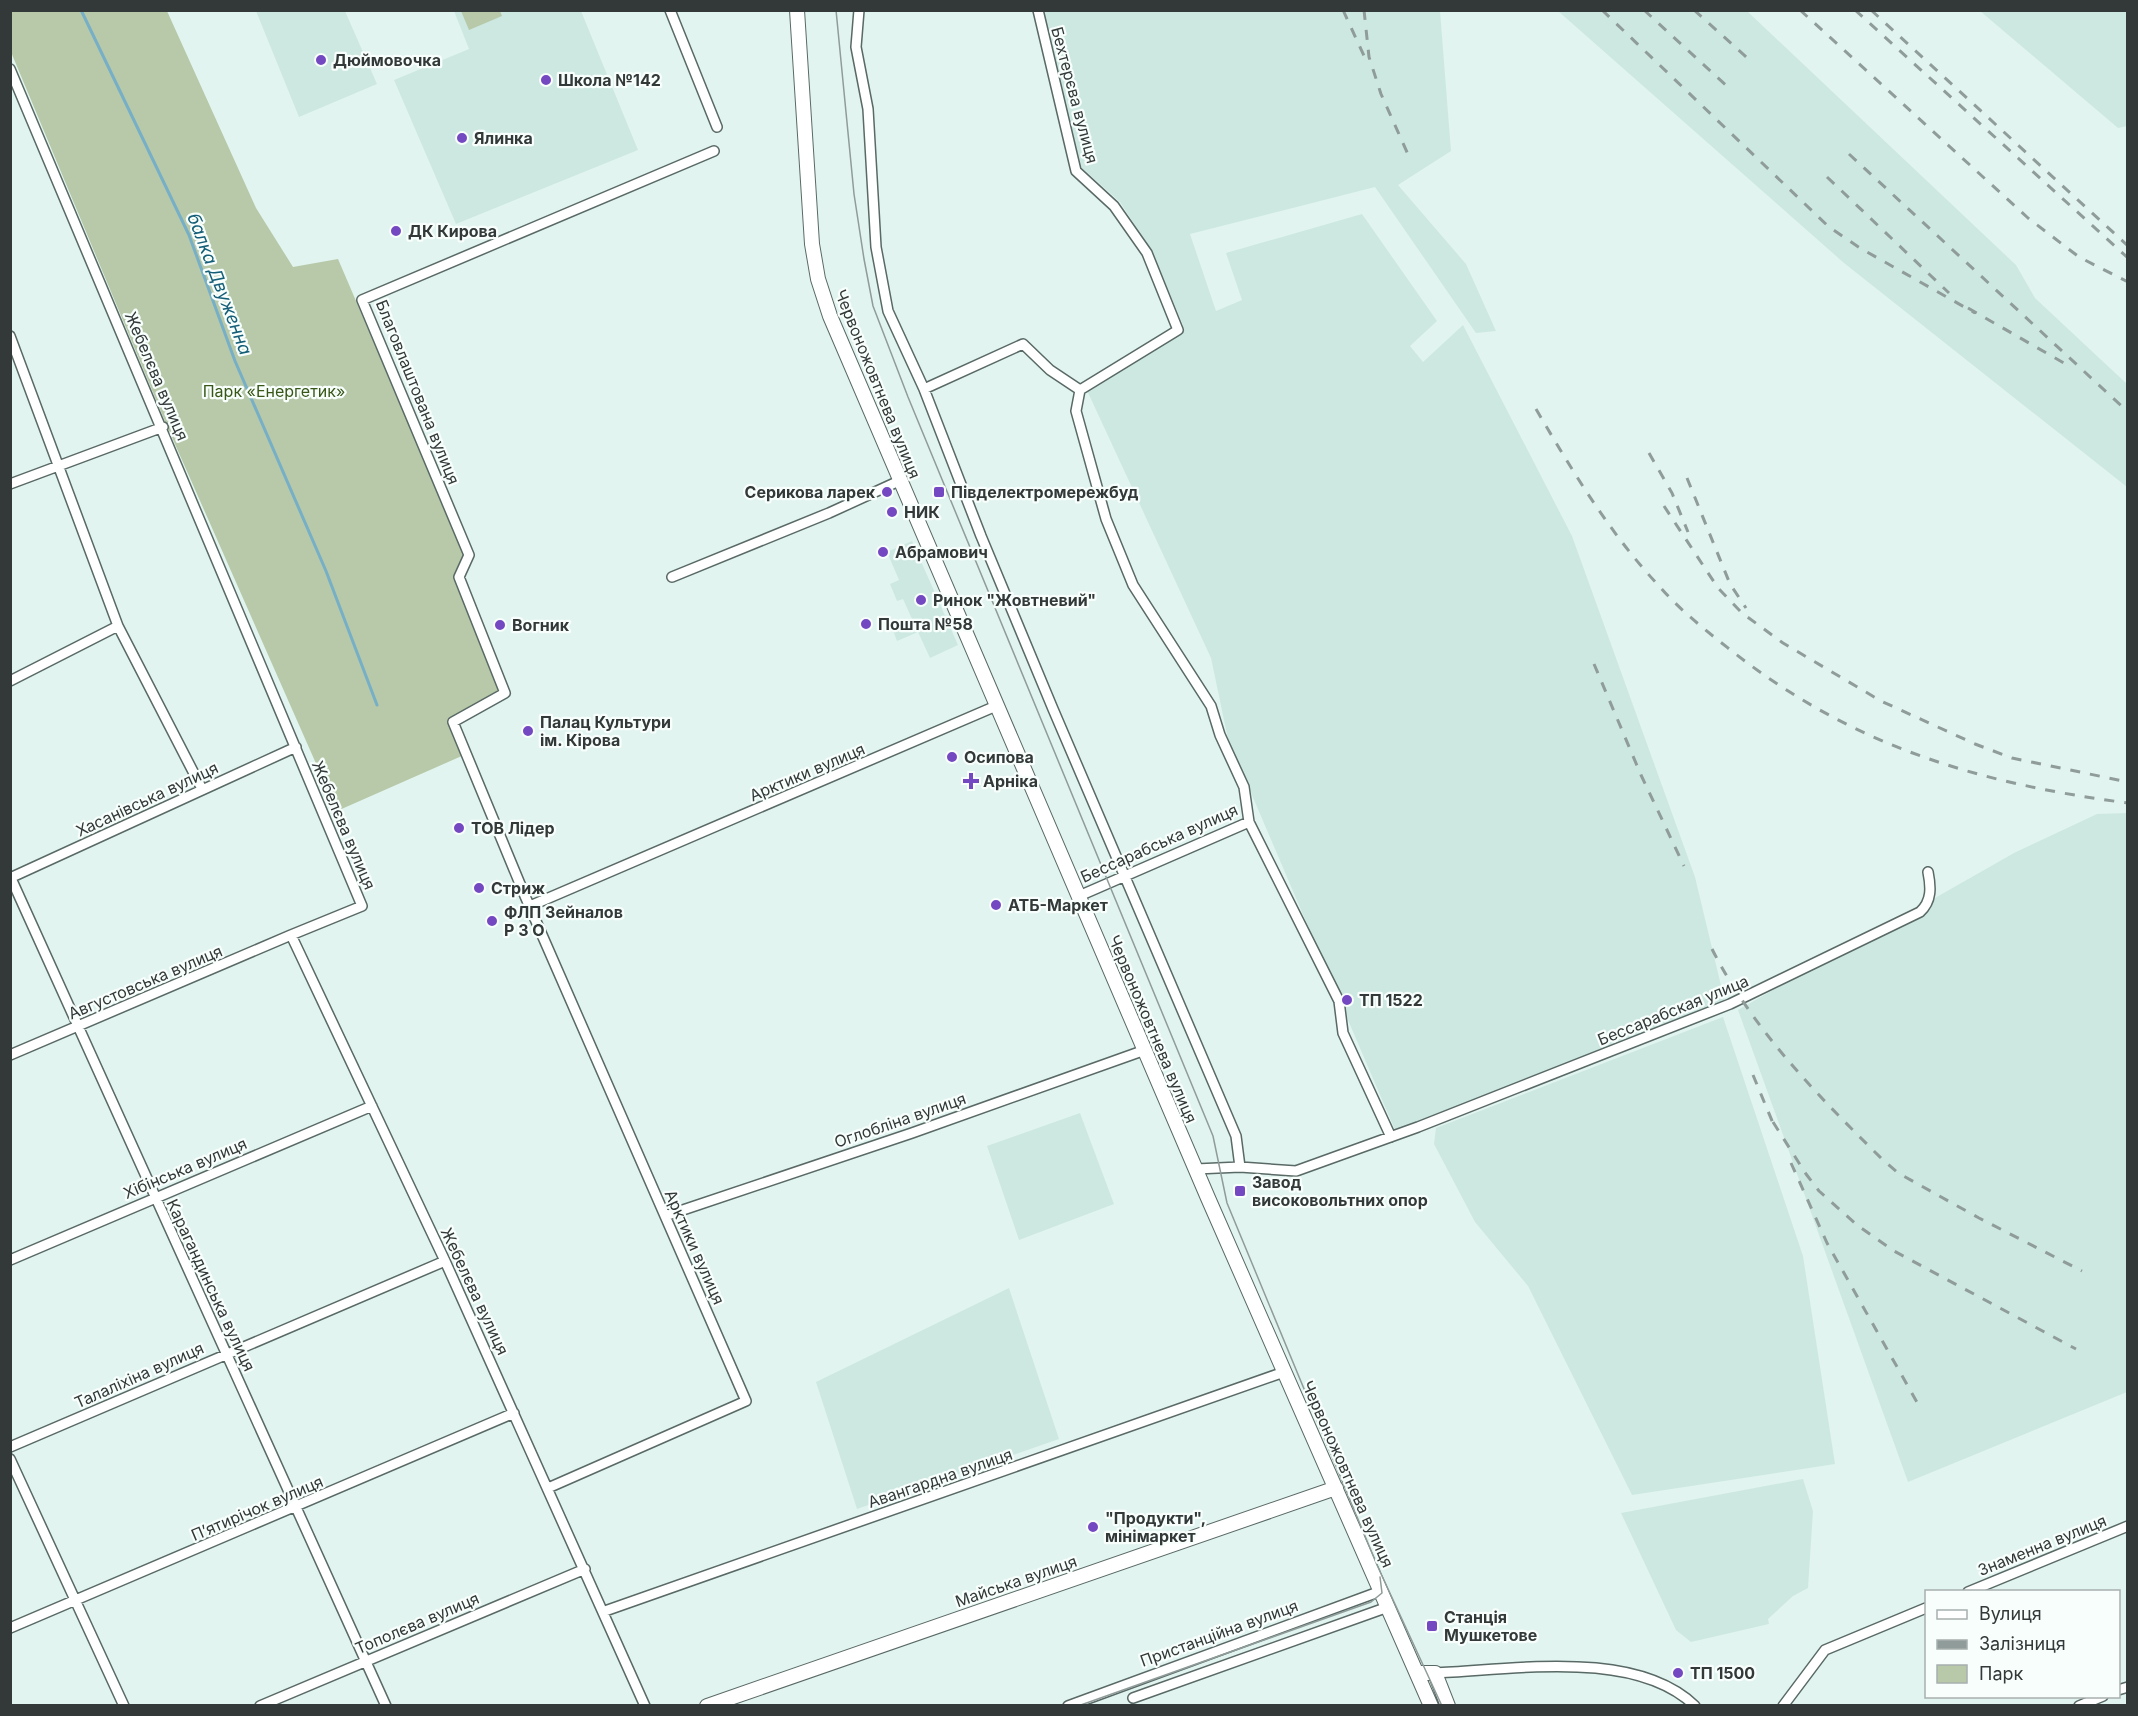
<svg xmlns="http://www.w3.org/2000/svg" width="2138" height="1716" font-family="Inter,sans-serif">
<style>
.built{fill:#cde8e1}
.green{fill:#b7c9a9}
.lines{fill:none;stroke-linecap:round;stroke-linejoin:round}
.stream{stroke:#76afc6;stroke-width:3}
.street-casing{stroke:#596965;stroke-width:12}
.secondary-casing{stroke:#596965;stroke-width:16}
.street{stroke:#fff;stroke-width:9}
.secondary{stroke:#fff;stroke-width:14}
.tram{stroke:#8f9c99;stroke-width:1.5}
.rail{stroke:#8f9c99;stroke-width:3;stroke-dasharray:10 10;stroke-linecap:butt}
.poi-dot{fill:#7448c0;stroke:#f7fefc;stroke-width:2}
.labels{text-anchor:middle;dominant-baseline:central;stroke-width:4.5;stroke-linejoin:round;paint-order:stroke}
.poi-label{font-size:16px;font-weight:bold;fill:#323938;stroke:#f7fefc;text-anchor:start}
.street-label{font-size:16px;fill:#323938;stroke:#f7fefc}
.park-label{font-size:16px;fill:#385717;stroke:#f7fefc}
.water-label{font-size:18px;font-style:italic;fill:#155e77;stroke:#f7fefc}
</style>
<rect width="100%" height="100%" fill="#e1f4ef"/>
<path class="built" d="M 256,11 L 345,11 L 377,84 L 299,117 Z
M 454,11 L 581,11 L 638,150 L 456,224 L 394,80 L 469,49 Z
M 1043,11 L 1440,11 L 1451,151 L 1398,185 L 1466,264 L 1496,331 L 1476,333 L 1375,187 L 1190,234 L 1216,311 L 1242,300 L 1226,253 L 1362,214 L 1437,321 L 1410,346 L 1423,362 L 1463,325 L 1572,536 L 1695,877 L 1725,1002 L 1395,1130 L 1228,739 L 1211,658 L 1084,384 L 1183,325 L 1151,250 L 1120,202 L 1081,167 Z
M 1558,11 L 1747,11 L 2016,265 L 2035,298 L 2127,384 L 2127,487 L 1844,263 Z
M 1980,11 L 2127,11 L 2127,126 L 2118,128 Z
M 912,541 L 958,645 L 930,658 L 918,632 L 897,641 L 892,628 L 912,619 L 903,599 L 897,601 L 890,584 L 899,580 L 887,552 Z
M 2127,813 L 2127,1392 L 1908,1482 L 1738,1010 L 2014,853 L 2097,814 Z
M 1723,1017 L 1803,1256 L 1835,1464 L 1632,1495 L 1528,1286 L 1475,1222 L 1434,1144 L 1436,1128 Z
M 1080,1113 L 1114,1204 L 1019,1240 L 987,1146 Z
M 1009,1288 L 1059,1439 L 857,1509 L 816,1382 Z
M 1803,1479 L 1813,1511 L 1808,1588 L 1793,1596 L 1768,1619 L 1769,1624 L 1691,1642 L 1676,1630 L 1621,1513 Z"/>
<path class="green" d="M 10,11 L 167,11 L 256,208 L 293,267 L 338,259 L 465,555 L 457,576 L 502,692 L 450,720 L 464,755 L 337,811 L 167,426 L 11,52 Z
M 461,11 L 500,11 L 502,16 L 469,30 Z"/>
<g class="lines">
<path class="stream" d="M 81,10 L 189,235 L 235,361 L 326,571 L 377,705"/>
<defs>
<path id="street" d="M 670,10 L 717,127
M 859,10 L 856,47 L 868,109 L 876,247 L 888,311 L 924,389 L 981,536 L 1053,709 L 1236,1136 L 1240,1167
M 1038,10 L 1076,171 L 1114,206 L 1147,253 L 1178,330 L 1080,390
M 10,69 L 362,906 L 291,935 L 445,1261 L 645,1706
M 10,336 L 118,626 L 202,789
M 924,389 L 1023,344 L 1050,370 L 1080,390 L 1076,411 L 1106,519 L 1133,585 L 1211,706 L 1220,735 L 1244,787 L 1249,822 L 1079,896
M 10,484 L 163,427
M 672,577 L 829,513 L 899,481
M 10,681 L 118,626
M 1249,822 L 1339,1001 L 1343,1033 L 1391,1137
M 10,876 L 386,1706
M 10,878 L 296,747
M 530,906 L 996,706
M 10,1055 L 291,935
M 1196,1169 L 1240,1167 L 1296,1171 L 1418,1127 L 1730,1004 L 1920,912 C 1932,901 1931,887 1928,872
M 665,1216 L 912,1133 L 1145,1050
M 10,1260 L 372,1106
M 10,1447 L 445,1261
M 10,1459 L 124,1706
M 548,1488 L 746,1401 L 525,896 L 453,722 L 505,693 L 459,577 L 469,555 L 362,300 L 714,151
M 1968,1592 L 2128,1526
M 605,1611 L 1284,1372
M 10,1628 L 514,1413
M 1435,1673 C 1512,1670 1635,1648 1695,1706
M 2118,1690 L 2128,1687
M 1133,1698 L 1388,1607
M 260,1706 L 585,1569
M 1068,1706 L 1381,1591
M 1783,1706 L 1825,1650 L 1926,1608
M 2079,1706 L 2103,1696"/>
<path id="secondary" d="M 797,10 L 812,244 L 818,279 L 830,316 L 1208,1198 L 1431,1706
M 1417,1673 L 1435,1673 L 1448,1706
M 707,1706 L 1336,1488"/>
</defs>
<use href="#street" class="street-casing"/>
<use href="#secondary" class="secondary-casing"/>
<use href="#street" class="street"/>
<use href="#secondary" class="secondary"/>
<path class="tram" d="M 836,10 L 854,194 L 864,259 L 873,306 L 908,397 L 1213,1136 L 1227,1203 L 1377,1565 L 1442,1706
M 1078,1706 L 1371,1602 L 1382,1593 L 1380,1577"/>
<path class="rail" d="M 1343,10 L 1365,58
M 1364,10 L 1369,57 L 1381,94 L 1411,161
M 1602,10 L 1829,227 L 1860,248 L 1975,313
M 1644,10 L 1729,88
M 1694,10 L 1753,63
M 1800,10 L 2028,218 L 2079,257 L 2128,282
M 1855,10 L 2128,258
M 1871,10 L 2128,246
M 1849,154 L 2128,412
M 1827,177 L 1949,293
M 1968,308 L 2069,366
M 1536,409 C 1573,472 1610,534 1660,587 C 1680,610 1704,629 1728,648 C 1850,745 1975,783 2128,803
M 1649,453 L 1672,493 L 1688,532
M 1687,478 L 1730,584 L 1746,608
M 1664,506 L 1718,588 L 1742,613 L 1783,643 L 1881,701 L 1975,744 L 2012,758 L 2128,782
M 1594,664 L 1641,775 L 1684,866
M 1712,949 C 1753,1030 1817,1095 1882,1159 L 1898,1173 L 1979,1218 L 2082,1271
M 1753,1075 L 1775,1128
M 1773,1122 L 1806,1174 L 1819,1191 L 1857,1225 L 1894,1251 L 2076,1349
M 1791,1163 L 1827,1243 L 1918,1404"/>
</g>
<g class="poi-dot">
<circle cx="321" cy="60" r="6"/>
<circle cx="546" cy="80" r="6"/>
<circle cx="462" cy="138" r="6"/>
<circle cx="396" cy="231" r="6"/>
<circle cx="887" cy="492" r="6"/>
<rect x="933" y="486" width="12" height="12" rx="3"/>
<circle cx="892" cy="512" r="6"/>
<circle cx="883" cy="552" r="6"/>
<circle cx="921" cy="600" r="6"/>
<circle cx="866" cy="624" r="6"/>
<circle cx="500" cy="625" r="6"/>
<circle cx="528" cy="731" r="6"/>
<circle cx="952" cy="757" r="6"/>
<path d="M968 772h6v6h6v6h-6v6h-6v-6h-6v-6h6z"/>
<circle cx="459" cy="828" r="6"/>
<circle cx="479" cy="888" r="6"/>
<circle cx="996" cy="905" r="6"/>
<circle cx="492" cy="921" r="6"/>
<circle cx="1347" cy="1000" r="6"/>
<rect x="1234" y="1185" width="12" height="12" rx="3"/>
<circle cx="1093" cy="1527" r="6"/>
<rect x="1426" y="1620" width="12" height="12" rx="3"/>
<circle cx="1678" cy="1673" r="6"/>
</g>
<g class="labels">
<g class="poi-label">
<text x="333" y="60">Дюймовочка</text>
<text x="558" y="80">Школа №142</text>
<text x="474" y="138">Ялинка</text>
<text x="408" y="231">ДК Кирова</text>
<text x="875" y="492" text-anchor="end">Серикова ларек</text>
<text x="951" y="492">Півделектромережбуд</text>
<text x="904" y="512">НИК</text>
<text x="895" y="552">Абрамович</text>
<text x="933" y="600">Ринок "Жовтневий"</text>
<text x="878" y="624">Пошта №58</text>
<text x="512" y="625">Вогник</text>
<text x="540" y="722">Палац Культури<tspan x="540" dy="18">ім. Кірова</tspan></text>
<text x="964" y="757">Осипова</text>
<text x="983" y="781">Арніка</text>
<text x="471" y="828">ТОВ Лідер</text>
<text x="491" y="888">Стриж</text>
<text x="1008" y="905">АТБ-Маркет</text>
<text x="504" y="912">ФЛП Зейналов<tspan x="504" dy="18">Р З О</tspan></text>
<text x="1359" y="1000">ТП 1522</text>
<text x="1252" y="1182">Завод<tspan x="1252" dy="18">високовольтних опор</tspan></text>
<text x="1105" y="1518">"Продукти",<tspan x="1105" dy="18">мінімаркет</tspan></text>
<text x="1444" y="1617">Станція<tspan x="1444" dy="18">Мушкетове</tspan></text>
<text x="1690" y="1673">ТП 1500</text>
</g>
<g class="street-label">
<text transform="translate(1075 95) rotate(75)">Бехтерєва вулиця</text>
<text transform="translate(157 376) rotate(67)">Жебелєва вулиця</text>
<text transform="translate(878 384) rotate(68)">Червоножовтнева вулиця</text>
<text transform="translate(418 392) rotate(68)">Благовлаштована вулиця</text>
<text transform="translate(807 772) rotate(-23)">Арктики вулиця</text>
<text transform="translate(147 799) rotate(-25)">Хасанівська вулиця</text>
<text transform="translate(344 825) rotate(67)">Жебелєва вулиця</text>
<text transform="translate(1159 843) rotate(-24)">Бессарабська вулиця</text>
<text transform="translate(145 982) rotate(-23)">Августовська вулиця</text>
<text transform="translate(1673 1010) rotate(-22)">Бессарабская улица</text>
<text transform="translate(1153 1029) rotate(67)">Червоножовтнева вулиця</text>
<text transform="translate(900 1120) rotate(-19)">Оглобліна вулиця</text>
<text transform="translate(185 1168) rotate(-23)">Хібінська вулиця</text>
<text transform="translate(695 1247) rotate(66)">Арктики вулиця</text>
<text transform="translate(211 1285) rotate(65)">Карагандинська вулиця</text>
<text transform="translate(475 1291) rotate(65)">Жебелєва вулиця</text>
<text transform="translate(139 1375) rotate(-24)">Талаліхіна вулиця</text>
<text transform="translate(1348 1474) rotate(66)">Червоножовтнева вулиця</text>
<text transform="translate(940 1478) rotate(-19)">Авангардна вулиця</text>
<text transform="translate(257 1508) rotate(-23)">П’ятирічок вулиця</text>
<text transform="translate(2042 1545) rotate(-22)">Знаменна вулиця</text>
<text transform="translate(1016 1581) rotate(-19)">Майська вулиця</text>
<text transform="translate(417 1623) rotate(-23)">Тополєва вулиця</text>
<text transform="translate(1219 1633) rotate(-20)">Пристанційна вулиця</text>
</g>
<g class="park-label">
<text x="274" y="391">Парк «Енергетик»</text>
</g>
<g class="water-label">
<text transform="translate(220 284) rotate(69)">балка Двуженна</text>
</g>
</g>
<rect width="2138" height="1716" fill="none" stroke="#323938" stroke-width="24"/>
<rect x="1925" y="1590" width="195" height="108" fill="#f7fefc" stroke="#a8afae" stroke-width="1.5"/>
<rect x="1937" y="1610" width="30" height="9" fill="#ffffff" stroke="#a8afae" stroke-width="1.5"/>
<text x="1979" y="1620" font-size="18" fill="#323938">Вулиця</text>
<rect x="1937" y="1640" width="30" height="9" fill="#8f9c99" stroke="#a8afae" stroke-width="1.5"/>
<text x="1979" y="1650" font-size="18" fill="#323938">Залізниця</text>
<rect x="1937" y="1665" width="30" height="18" fill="#b7c9a9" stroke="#a8afae" stroke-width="1.5"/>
<text x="1979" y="1680" font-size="18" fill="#323938">Парк</text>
</svg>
